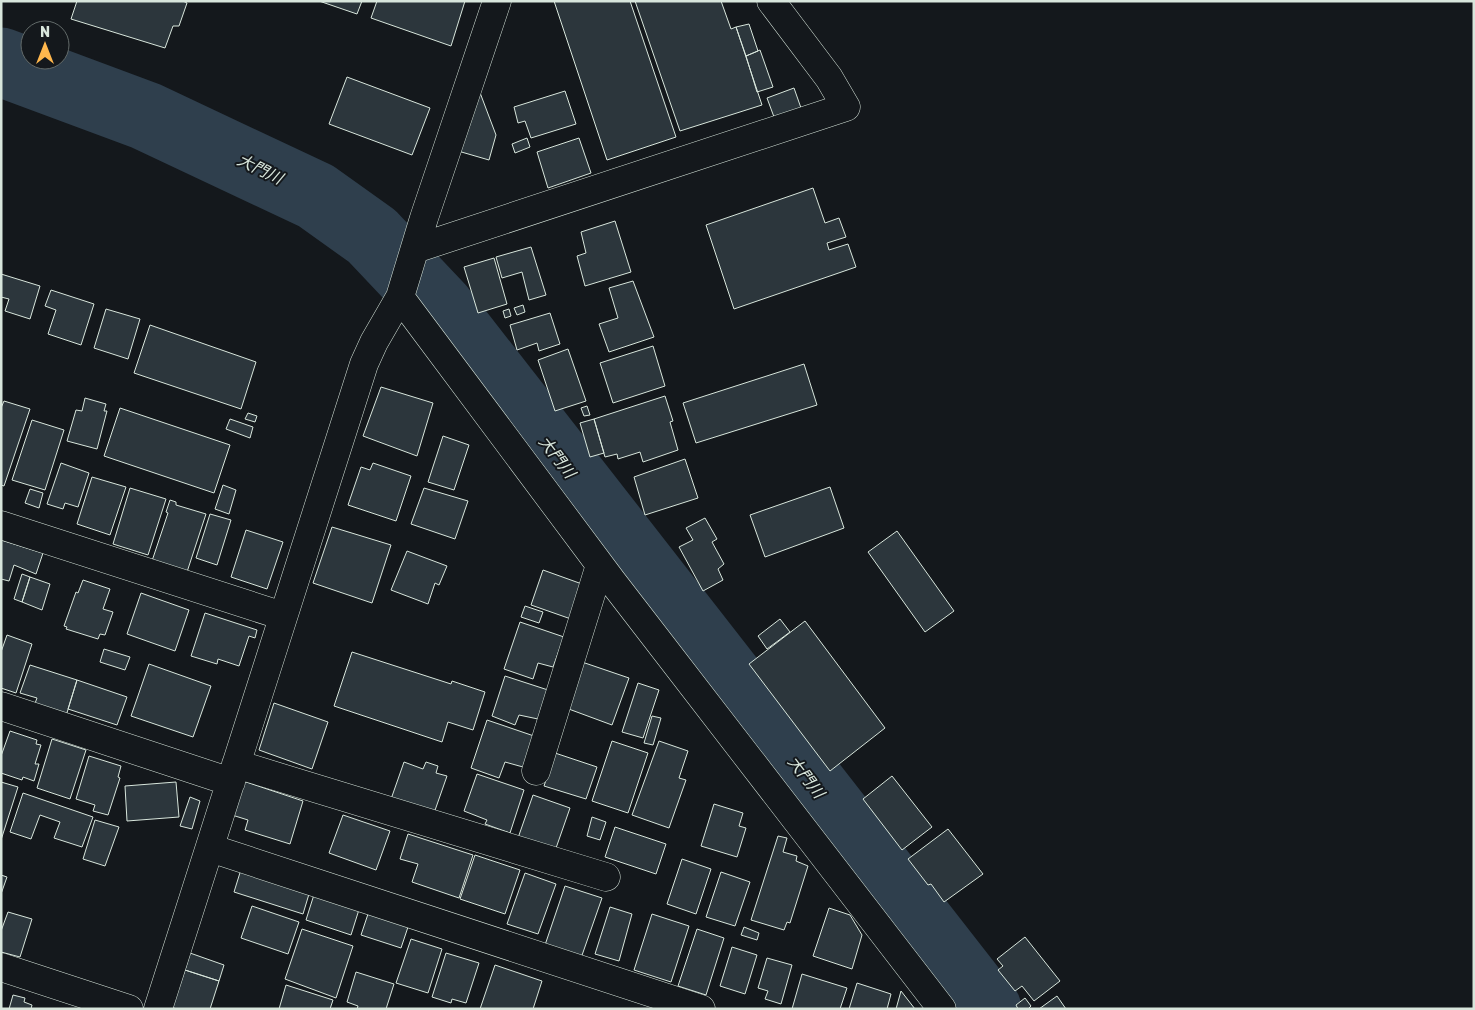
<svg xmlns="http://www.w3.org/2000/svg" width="1475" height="1010" font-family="Rubik,'Noto Sans JP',sans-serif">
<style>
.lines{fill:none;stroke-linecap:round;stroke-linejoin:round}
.river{stroke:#2f3f4d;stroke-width:69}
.building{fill:#2c363c;stroke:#d8e6dc}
.minor-casing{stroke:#d8e6dc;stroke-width:29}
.minor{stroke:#14181c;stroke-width:28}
.labels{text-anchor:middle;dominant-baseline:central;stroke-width:4;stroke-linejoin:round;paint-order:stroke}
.water-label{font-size:16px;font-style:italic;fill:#d8e6dc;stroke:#14181c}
</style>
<rect width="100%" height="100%" fill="#14181c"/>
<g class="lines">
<path class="river" d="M 1,62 L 146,116 L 316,196 L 372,236 L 440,308 L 987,1009"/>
</g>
<path class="building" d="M 77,1 L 183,1 L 187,3 L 179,26 L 173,26 L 165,48 L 71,19 Z
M 319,1 L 362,1 L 357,14 Z
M 377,1 L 465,1 L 451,46 L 371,18 Z
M 554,1 L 630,1 L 676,137 L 607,160 Z
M 635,1 L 721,1 L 731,29 L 736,27 L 762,105 L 680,131 Z
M 749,24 L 758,51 L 746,56 L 736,27 Z
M 760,50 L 773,87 L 757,92 L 746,56 Z
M 347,77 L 430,108 L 412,155 L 329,124 Z
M 794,88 L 801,108 L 774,117 L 767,98 Z
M 479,90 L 496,135 L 489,160 L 458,151 Z
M 565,91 L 576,124 L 531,138 L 525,121 L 518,123 L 514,107 Z
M 527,138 L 530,147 L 515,153 L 512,144 Z
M 579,138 L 591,173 L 548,188 L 537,152 Z
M 813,188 L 825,223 L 839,218 L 846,237 L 827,243 L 829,250 L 848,244 L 856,267 L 734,309 L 706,225 Z
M 615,221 L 631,272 L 585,286 L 577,256 L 586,253 L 581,232 Z
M 531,247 L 546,295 L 529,300 L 522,272 L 502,278 L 496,257 Z
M 494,258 L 507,304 L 478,313 L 464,267 Z
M 1,274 L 40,286 L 30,319 L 5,311 L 9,299 L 1,297 Z
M 633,281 L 654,337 L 609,352 L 599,324 L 618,318 L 609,288 Z
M 51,290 L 94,304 L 81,345 L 48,334 L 56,310 L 45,306 Z
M 523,305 L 525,312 L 517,315 L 514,308 Z
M 106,309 L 140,319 L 128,359 L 94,348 Z
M 509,309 L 511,316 L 505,318 L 503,311 Z
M 550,313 L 560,344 L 539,351 L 537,343 L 517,350 L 510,325 Z
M 150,325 L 256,362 L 241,409 L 134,373 Z
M 653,346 L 665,386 L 613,403 L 600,363 Z
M 568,349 L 586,401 L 555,411 L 538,360 Z
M 804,364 L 817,405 L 696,443 L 683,403 Z
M 381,387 L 433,403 L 417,456 L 363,436 Z
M 665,396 L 673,421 L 670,422 L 678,450 L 643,462 L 640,452 L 618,459 L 617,454 L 605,457 L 594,419 Z
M 85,398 L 106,404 L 104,411 L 107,411 L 97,449 L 67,441 L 76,410 L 82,411 Z
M 4,401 L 30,409 L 4,486 L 1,485 L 1,408 Z
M 587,406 L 590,415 L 584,416 L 581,408 Z
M 120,408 L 230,445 L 214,493 L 104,456 Z
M 248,413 L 257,416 L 255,422 L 245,419 Z
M 230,419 L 253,427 L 250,438 L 226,429 Z
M 594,419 L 604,453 L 590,457 L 580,423 Z
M 32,420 L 64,430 L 45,490 L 12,480 Z
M 443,436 L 469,445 L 454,490 L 428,482 Z
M 685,459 L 698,498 L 645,515 L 634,477 Z
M 61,463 L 89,473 L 78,507 L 65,503 L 63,509 L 47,504 Z
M 373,463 L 411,476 L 396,521 L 348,505 L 361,467 L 370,470 Z
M 92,477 L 126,487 L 110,535 L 77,524 Z
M 223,485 L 236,490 L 229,514 L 215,509 Z
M 830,487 L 844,528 L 765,557 L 750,515 Z
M 130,488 L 166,499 L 148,555 L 113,544 Z
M 424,488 L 468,501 L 455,539 L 411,524 Z
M 30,489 L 43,493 L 39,508 L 25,503 Z
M 170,500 L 176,502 L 176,505 L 206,514 L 187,572 L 152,561 L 168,513 L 166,512 Z
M 210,514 L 231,520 L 217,565 L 196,558 Z
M 705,518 L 717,539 L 712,542 L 724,564 L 718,569 L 723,580 L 703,591 L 679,547 L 693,540 L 686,528 Z
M 332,527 L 391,545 L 372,603 L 313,583 Z
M 246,530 L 283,542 L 267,589 L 231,577 Z
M 897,531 L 954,611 L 925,632 L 868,552 Z
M 1,540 L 43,553 L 36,574 L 14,565 L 9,581 L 1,579 Z
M 407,551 L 447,566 L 439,585 L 435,583 L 428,604 L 391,590 Z
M 543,570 L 582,584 L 571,619 L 531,605 Z
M 22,574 L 30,577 L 22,602 L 14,599 Z
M 30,577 L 50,584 L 42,610 L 22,602 Z
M 83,580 L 110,589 L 103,609 L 113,612 L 105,635 L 100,634 L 98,639 L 66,629 L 67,627 L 64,626 L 76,592 L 78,593 Z
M 141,593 L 189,610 L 175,651 L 127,634 Z
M 525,606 L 543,612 L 539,623 L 521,617 Z
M 205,613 L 257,630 L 255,638 L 249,636 L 239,666 L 218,659 L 217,664 L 191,656 Z
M 780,619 L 790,632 L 767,649 L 758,636 Z
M 805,621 L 885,728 L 830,771 L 749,664 Z
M 520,622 L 564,637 L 553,667 L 538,663 L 533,679 L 504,669 Z
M 7,635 L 32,644 L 16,693 L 1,688 L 1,652 Z
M 104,649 L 130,657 L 125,670 L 100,662 Z
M 352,652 L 451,684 L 452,681 L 485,692 L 473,730 L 448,722 L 442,742 L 334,706 Z
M 582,662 L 629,678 L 612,725 L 566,708 Z
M 149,664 L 211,686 L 193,737 L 131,716 Z
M 30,665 L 77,680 L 66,716 L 34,706 L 37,698 L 20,693 Z
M 505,676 L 548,690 L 538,719 L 519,715 L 515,725 L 492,716 Z
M 77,680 L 127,697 L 117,725 L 68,709 Z
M 638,683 L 659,690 L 643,738 L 622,732 Z
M 274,703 L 328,722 L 312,769 L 259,750 Z
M 652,716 L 661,718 L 653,745 L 644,743 Z
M 487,720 L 534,736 L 523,767 L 505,762 L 499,778 L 471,768 Z
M 10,731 L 37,740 L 36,744 L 41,745 L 35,764 L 39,764 L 34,781 L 23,777 L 22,780 L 1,773 L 1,756 Z
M 52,739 L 86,750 L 70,799 L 37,788 Z
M 612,741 L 648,753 L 628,813 L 592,801 Z
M 659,741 L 688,751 L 679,778 L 686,780 L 669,828 L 632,815 Z
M 555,753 L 597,767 L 586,799 L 544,786 Z
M 89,756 L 121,766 L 118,777 L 120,778 L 108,815 L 93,811 L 95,805 L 76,799 Z
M 404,762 L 423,769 L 426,762 L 438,766 L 436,773 L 447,776 L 433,816 L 390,802 Z
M 477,774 L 524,790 L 510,833 L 485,824 L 487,820 L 464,811 Z
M 892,776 L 932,827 L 902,850 L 863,799 Z
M 243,781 L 303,801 L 290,844 L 245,830 L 248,820 L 232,815 Z
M 1,782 L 18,787 L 1,840 Z
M 176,782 L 179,817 L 127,821 L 125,786 Z
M 23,793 L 93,817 L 82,847 L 54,838 L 60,822 L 40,815 L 31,839 L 10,832 Z
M 533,795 L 570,808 L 555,851 L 518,838 Z
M 190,797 L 200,801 L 192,829 L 180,826 Z
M 714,804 L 743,813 L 739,826 L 746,828 L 737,857 L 701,846 Z
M 343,815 L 390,831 L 376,870 L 329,853 Z
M 592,817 L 606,822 L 600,840 L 587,836 Z
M 95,820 L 119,827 L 105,866 L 83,859 Z
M 615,827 L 666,844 L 656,874 L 605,857 Z
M 948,829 L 983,874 L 944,902 L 931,884 L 928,885 L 908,859 Z
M 408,834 L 473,855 L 459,898 L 412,882 L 418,864 L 400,859 Z
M 778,836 L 787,838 L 783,852 L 797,856 L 796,861 L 808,866 L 790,923 L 787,922 L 784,930 L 751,920 Z
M 475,855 L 520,870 L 505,914 L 460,899 Z
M 682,859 L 711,869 L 696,914 L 667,904 Z
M 243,863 L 312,884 L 303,914 L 234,892 Z
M 721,872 L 750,882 L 735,926 L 706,917 Z
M 525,873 L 556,884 L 538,934 L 507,924 Z
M 1,875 L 7,877 L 1,894 Z
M 317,885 L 362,900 L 351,935 L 306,920 Z
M 565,886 L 602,898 L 580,961 L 544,948 Z
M 252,906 L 299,922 L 288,954 L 241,938 Z
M 610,907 L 632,914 L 619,961 L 595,954 Z
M 370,908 L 410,921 L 401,948 L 361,935 Z
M 829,908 L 850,915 L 862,935 L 852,969 L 813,956 Z
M 8,912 L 32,919 L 20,957 L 1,952 L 1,931 Z
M 652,914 L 689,926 L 671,982 L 634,970 Z
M 744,927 L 759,933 L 757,940 L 741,935 Z
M 302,929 L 353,946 L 336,998 L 285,979 Z
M 697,929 L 724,938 L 706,995 L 678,986 Z
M 1025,937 L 1060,981 L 1034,1001 L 1022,986 L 1015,991 L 998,970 L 1003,966 L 997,959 Z
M 411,939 L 442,949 L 428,993 L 396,983 Z
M 732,947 L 757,955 L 745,994 L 720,986 Z
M 190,953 L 224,965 L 219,981 L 185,970 Z
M 446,953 L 479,963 L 466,1003 L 452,999 L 451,1003 L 432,997 Z
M 767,958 L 792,965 L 781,1004 L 765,999 L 768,991 L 758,988 Z
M 495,965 L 542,981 L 533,1009 L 480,1009 Z
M 185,970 L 219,981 L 210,1009 L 176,1009 L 172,1007 Z
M 356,972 L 394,984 L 386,1009 L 357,1009 L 358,1006 L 347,1002 Z
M 802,974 L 847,988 L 840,1009 L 792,1009 Z
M 857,983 L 891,994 L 887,1009 L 849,1009 Z
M 286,985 L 333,1000 L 330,1009 L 279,1009 Z
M 901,991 L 915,1009 L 896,1009 Z
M 13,995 L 25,998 L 24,1002 L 32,1005 L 31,1009 L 9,1009 Z
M 1057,996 L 1066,1009 L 1039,1009 Z
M 1025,998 L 1031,1006 L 1028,1009 L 1018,1009 L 1016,1005 Z"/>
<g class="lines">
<defs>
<path id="minor" d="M 415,249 L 846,107 L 829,78 L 771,1
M 400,297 L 612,581 L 942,1009
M 1,525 L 283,616
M 1,706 L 231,782
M 236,764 L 606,877
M 536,771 L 600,565
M 210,848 L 701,1009
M 1,967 L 129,1009
M 158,1009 L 364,364 L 374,342 L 400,297 L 424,218 L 497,1"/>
</defs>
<use href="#minor" class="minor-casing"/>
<use href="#minor" class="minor"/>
</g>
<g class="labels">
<g class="water-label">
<text transform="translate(260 169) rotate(26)">大門川</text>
<text transform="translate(557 457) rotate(52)">大門川</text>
<text transform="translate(806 777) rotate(52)">大門川</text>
</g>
</g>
<rect width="1475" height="1010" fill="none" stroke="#d8e6dc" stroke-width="5"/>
<g transform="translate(45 45)"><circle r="24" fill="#14181c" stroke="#626a69"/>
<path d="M0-4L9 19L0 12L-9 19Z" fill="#ffb74d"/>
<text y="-8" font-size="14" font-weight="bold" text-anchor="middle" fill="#d8e6dc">N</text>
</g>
</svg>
